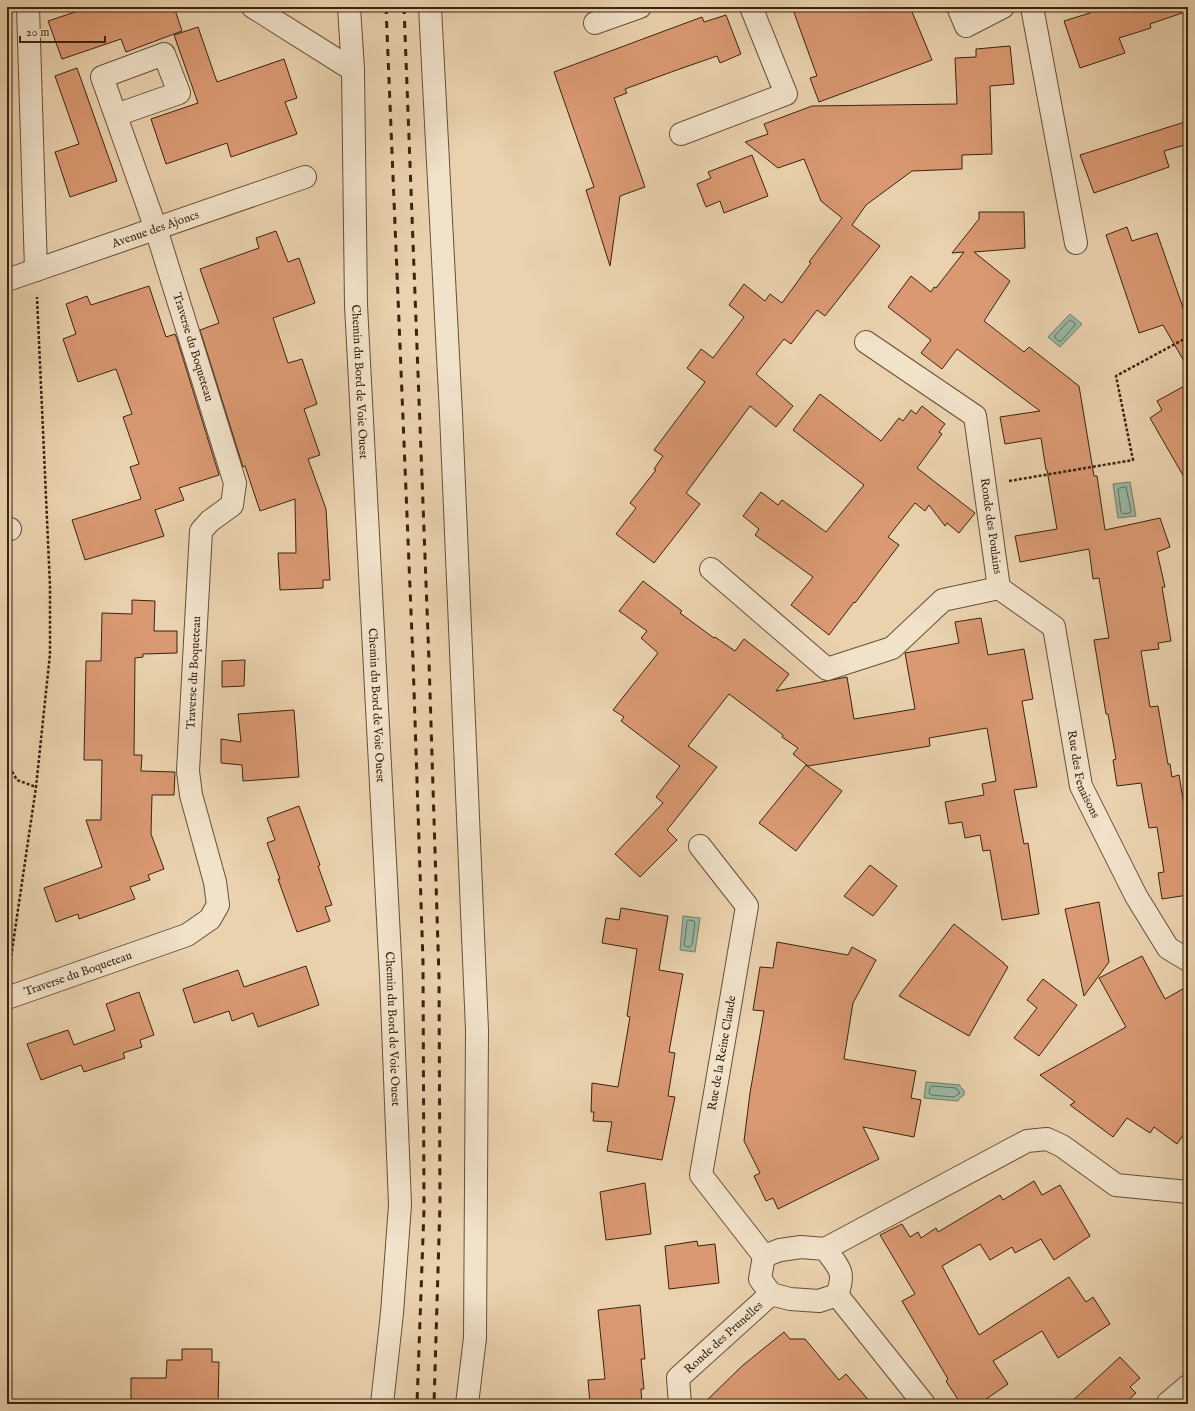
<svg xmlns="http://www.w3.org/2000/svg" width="1195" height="1411" font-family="'IM FELL English',serif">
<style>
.water{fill:#99b8a5;stroke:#737c6a}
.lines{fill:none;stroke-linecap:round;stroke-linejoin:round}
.shore{stroke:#6a6e5b;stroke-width:1}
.building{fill:#da9973;stroke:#3b2311}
.minor-casing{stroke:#674f38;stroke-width:24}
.path{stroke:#3b2311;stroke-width:2.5;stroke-dasharray:3 2;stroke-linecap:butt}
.minor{stroke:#f1e2ca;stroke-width:22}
.rail{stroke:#3b2311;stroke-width:3;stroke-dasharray:7 7;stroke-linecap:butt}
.labels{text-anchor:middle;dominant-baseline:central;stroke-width:3;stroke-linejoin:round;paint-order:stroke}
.street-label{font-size:12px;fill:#3b2311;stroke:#f1e2ca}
</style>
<rect width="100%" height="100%" fill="#ead2ae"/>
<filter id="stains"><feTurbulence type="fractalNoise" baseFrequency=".005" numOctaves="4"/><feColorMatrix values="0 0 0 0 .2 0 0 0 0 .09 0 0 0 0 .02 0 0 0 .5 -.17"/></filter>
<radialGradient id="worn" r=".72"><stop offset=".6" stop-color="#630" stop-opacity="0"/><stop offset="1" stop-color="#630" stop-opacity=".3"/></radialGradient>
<path class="water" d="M 1070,314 L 1082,324 L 1060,347 L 1048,337 Z
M 1130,482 L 1136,516 L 1118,518 L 1113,484 Z
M 683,916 L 700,918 L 695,952 L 680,950 Z
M 926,1082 L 960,1085 L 960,1087 L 964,1090 L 964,1095 L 959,1099 L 958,1101 L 924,1098 Z"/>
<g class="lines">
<path class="shore" d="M 1070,320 L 1075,323 L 1075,325 L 1061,341 L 1059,341 L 1055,338 L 1055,336 Z
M 1126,487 L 1131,511 L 1130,513 L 1123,514 L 1121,512 L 1118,489 L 1120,488 Z
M 689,920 L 694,921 L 695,923 L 692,945 L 690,947 L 685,946 L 684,945 L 687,922 Z
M 932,1086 L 956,1088 L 960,1093 L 954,1097 L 931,1095 L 929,1093 L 930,1088 Z"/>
</g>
<path class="building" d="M 90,7 L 174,7 L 182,31 L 126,52 L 121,39 L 62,59 L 48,21 Z
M 792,7 L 910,7 L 932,60 L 819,102 L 810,78 L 817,76 Z
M 1087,7 L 1188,7 L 1188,11 L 1150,24 L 1151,28 L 1119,38 L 1125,53 L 1080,68 L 1064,21 L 1090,13 Z
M 726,15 L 741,54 L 720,63 L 717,56 L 674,71 L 625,89 L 627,93 L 614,98 L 645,187 L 620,196 L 610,266 L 586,190 L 594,187 L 554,72 L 702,17 L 704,22 Z
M 198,27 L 217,82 L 284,59 L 297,98 L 285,102 L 297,134 L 231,157 L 227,143 L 166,164 L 151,119 L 198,103 L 174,35 Z
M 1010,46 L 1014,84 L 990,86 L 992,154 L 962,155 L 962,169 L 912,171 L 866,205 L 852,225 L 880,246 L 825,316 L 817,310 L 791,344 L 784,339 L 756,374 L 793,406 L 776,427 L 750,406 L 686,493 L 700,504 L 654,563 L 616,534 L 636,508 L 630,503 L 656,470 L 654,469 L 663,456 L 654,450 L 705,382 L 687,368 L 701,349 L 713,358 L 744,317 L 729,305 L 744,284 L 765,301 L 770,294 L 782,303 L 811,263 L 809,262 L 842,218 L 821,201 L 804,159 L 778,168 L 745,142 L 768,134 L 764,124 L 812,106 L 957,104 L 955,58 L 976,57 L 976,49 Z
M 77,68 L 117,181 L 70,197 L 55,152 L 79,144 L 55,76 Z
M 1188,121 L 1188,144 L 1164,151 L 1169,167 L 1094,193 L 1080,155 Z
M 752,155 L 768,196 L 724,213 L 720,201 L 706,207 L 697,184 L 711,178 L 708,172 Z
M 979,212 L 1024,212 L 1025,248 L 974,252 L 1010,281 L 984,321 L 1024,352 L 1029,347 L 1079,386 L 1094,476 L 1097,476 L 1105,530 L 1160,518 L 1170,547 L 1157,552 L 1165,587 L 1162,587 L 1171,641 L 1158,643 L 1159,649 L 1141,651 L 1150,707 L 1158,706 L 1168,764 L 1170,764 L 1172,777 L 1179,775 L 1188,829 L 1188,895 L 1162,899 L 1158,873 L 1164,872 L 1157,827 L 1149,828 L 1141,783 L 1117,786 L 1113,760 L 1116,759 L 1108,714 L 1106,714 L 1094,640 L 1109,638 L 1099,578 L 1093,579 L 1089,549 L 1020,562 L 1015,536 L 1057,529 L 1047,470 L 1046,470 L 1041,438 L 1005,444 L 1000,417 L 1040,411 L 957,349 L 942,369 L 921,353 L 931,340 L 888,307 L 911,276 L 931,292 L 934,287 L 936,288 L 964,252 L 952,253 L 979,219 Z
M 1127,227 L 1132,241 L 1157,233 L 1188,322 L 1188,368 L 1163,325 L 1139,333 L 1106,235 Z
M 276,231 L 288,262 L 299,258 L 315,303 L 273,318 L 288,363 L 302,359 L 317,404 L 304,409 L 320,455 L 308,459 L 326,509 L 330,580 L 323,580 L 323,588 L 280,590 L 278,553 L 296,553 L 295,499 L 260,511 L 245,466 L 243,467 L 200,330 L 219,323 L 200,269 L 259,248 L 256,238 Z
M 149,286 L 166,337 L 175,334 L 177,339 L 219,475 L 179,488 L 184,500 L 155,510 L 164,536 L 85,560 L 72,520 L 141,499 L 130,467 L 139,464 L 123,417 L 132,414 L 116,369 L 78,382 L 63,339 L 76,334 L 66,304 L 87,296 L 91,305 Z
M 1188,384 L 1188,484 L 1150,418 L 1162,410 L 1157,401 Z
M 820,394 L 881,441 L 899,418 L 903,421 L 911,410 L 916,414 L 922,406 L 945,424 L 939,432 L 942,434 L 917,468 L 975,513 L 959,533 L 947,523 L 945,526 L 929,505 L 925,511 L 915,503 L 888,537 L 899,545 L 855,603 L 854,602 L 829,635 L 791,605 L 813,577 L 755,535 L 759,529 L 743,516 L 761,492 L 778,505 L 782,500 L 826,532 L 864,485 L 793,430 Z
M 643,581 L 682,611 L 680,613 L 714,638 L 715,637 L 735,651 L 744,639 L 789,674 L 776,691 L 847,677 L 854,719 L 915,709 L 905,653 L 959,643 L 955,622 L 981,618 L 988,655 L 1024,649 L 1033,699 L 1022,701 L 1037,787 L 1014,790 L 1024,844 L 1028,843 L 1039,914 L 1002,920 L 990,850 L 983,851 L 980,835 L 965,838 L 962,822 L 949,824 L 945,802 L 984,795 L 982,784 L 996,781 L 987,728 L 929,738 L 930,746 L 808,766 L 793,754 L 798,748 L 782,737 L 783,735 L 729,694 L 688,746 L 717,767 L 667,830 L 677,840 L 640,877 L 615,854 L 663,803 L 656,797 L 680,766 L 621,721 L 624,717 L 613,710 L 658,653 L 641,638 L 647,631 L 619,611 Z
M 132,600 L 155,601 L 154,631 L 177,631 L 177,653 L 143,654 L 143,657 L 135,658 L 134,755 L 142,755 L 141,771 L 175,772 L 174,795 L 152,795 L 151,834 L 164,869 L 148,875 L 150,880 L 130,887 L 135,899 L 79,919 L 78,914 L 56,922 L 44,888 L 102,867 L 86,820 L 101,820 L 102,760 L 84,760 L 86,661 L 101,661 L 102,613 L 132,614 Z
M 245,660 L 244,686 L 222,687 L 222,661 Z
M 294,710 L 299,777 L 243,781 L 242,765 L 221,763 L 221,739 L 241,742 L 238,714 Z
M 806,765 L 842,791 L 796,851 L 759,823 Z
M 299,806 L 320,865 L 318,866 L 332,905 L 325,907 L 330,921 L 297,932 L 278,879 L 280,879 L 267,843 L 275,840 L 267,818 Z
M 870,865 L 897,886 L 873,916 L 844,896 Z
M 1099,902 L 1109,962 L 1084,996 L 1065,909 Z
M 621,908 L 668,916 L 659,970 L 683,974 L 669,1052 L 675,1053 L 668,1096 L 675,1097 L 662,1160 L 607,1151 L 612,1122 L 593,1121 L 594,1112 L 591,1112 L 592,1083 L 618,1087 L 630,1017 L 627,1016 L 637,949 L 602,943 L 606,918 L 619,920 Z
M 954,924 L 1004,963 L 1004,964 L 1008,967 L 969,1036 L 899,996 Z
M 777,942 L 848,955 L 852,947 L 876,960 L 853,1003 L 844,1059 L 916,1071 L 911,1098 L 921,1100 L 914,1137 L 863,1127 L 879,1159 L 778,1209 L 773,1198 L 766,1201 L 754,1176 L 760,1173 L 744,1141 L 750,1093 L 764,1011 L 753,1010 L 760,967 L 773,968 Z
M 1142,956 L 1165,999 L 1188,986 L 1188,1128 L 1177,1144 L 1154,1127 L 1150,1133 L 1127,1118 L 1113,1137 L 1070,1105 L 1075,1102 L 1040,1075 L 1126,1027 L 1099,978 Z
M 306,966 L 319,1005 L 258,1027 L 253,1013 L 232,1021 L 229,1011 L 194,1023 L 183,989 L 238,970 L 244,987 Z
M 1043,979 L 1077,1005 L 1039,1056 L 1014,1038 L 1037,1008 L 1027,1000 Z
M 139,992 L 154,1035 L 140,1040 L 142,1047 L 123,1053 L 125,1058 L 84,1072 L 81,1065 L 41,1080 L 27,1044 L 68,1030 L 74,1045 L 115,1030 L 106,1004 Z
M 1034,1181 L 1042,1195 L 1060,1185 L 1090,1236 L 1054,1260 L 1041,1239 L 1015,1253 L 1012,1247 L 990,1260 L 980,1244 L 942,1266 L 979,1335 L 1069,1277 L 1086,1302 L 1093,1297 L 1110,1324 L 1058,1358 L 1042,1331 L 993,1361 L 1008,1384 L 979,1404 L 961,1404 L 946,1381 L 948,1379 L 902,1301 L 915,1294 L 880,1235 L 902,1224 L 910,1237 L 918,1232 L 921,1238 L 936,1228 L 938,1232 L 1000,1195 L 1003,1200 Z
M 645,1183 L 651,1234 L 606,1240 L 600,1192 Z
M 697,1241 L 698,1246 L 715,1244 L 719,1283 L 669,1289 L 665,1246 Z
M 640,1305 L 645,1359 L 641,1359 L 644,1389 L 641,1389 L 642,1404 L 590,1404 L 588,1380 L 605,1379 L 598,1310 Z
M 784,1332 L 790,1339 L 805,1339 L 839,1380 L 846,1374 L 872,1404 L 703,1404 L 742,1366 Z
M 182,1349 L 212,1349 L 212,1362 L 219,1362 L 218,1404 L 131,1404 L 131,1378 L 166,1378 L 167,1360 L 182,1360 Z
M 1120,1357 L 1140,1378 L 1130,1387 L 1136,1393 L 1124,1404 L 1069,1404 Z"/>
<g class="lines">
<defs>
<g id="minor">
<path d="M 28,7 L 36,270"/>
<path d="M 253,7 L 353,70"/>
<path id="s1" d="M 349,7 L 353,70 L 356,305 L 391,976 L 400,1205 L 392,1313 L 382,1404"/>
<path d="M 430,7 L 451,414 L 477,1030 L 475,1338 L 467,1404"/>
<path d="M 958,7 L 966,26 L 1003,7"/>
<path d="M 1032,7 L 1076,243"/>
<path d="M 595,23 L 640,7"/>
<path d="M 681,134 L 786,94 L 751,7"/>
<path id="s2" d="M 7,280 L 305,177"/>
<path d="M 7,530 L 10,529"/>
<path d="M 711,569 L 827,669 L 892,648 L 943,600 L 999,588 L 975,416 L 866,342"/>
<path id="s3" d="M 999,588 L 1054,627 L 1081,786 L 1136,896 L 1168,948 L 1188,960"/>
<path d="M 700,846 L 747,906 L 701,1175 L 764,1256"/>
<path id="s4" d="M 7,998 L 187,935 L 210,919 L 218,905 L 215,882 L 191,795 L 188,771 L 201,531 L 210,521 L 232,505 L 235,483 L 156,229 L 102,77 L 164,54 L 179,93 L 116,115"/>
<path d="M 801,1247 L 825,1249 C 839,1268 846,1271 837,1295 L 819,1301 L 790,1299 L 771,1294 L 760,1279 L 764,1256 L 780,1250 Z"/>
<path d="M 825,1249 L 1027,1141 L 1047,1139 L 1062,1146 L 1116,1185 L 1188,1192"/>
<path d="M 837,1295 L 924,1404"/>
<path d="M 1168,1403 L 1188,1386"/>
<path id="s5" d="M 680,1404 L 678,1378 L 771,1294"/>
</g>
</defs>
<use href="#minor" class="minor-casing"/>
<path class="path" d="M 1009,481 L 1133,460 L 1116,376 L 1188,337
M 7,763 L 17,780 L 36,787
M 9,971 L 36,787 L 50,654 L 50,586 L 37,297"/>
<use href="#minor" class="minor"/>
<path class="rail" d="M 386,7 L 413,660 L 423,962 L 424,1209 L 417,1404
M 404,7 L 429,661 L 439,977 L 440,1204 L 434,1404"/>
</g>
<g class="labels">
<g class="street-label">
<text stroke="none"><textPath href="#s2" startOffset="157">Avenue des Ajoncs</textPath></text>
<text transform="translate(193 347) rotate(73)">Traverse du Boqueteau</text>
<text stroke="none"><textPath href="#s1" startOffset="375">Chemin du Bord de Voie Ouest</textPath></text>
<text transform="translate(991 526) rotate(82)">Ronde des Poulains</text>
<text stroke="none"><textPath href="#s4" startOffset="471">Traverse du Boqueteau</textPath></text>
<text stroke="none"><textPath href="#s1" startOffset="699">Chemin du Bord de Voie Ouest</textPath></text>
<text stroke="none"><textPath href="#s3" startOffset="218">Rue des Fenaisons</textPath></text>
<text stroke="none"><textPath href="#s4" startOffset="75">Traverse du Boqueteau</textPath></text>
<text stroke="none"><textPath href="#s1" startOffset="1023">Chemin du Bord de Voie Ouest</textPath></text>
<text transform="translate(722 1053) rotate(-80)">Rue de la Reine Claude</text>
<text stroke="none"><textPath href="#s5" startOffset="87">Ronde des Prunelles</textPath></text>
</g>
</g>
<rect width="1195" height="1411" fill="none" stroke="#ead2ae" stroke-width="24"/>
<rect x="8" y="8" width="1179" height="1395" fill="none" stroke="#3b2311" stroke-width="2"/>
<rect x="12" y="12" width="1171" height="1387" fill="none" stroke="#3b2311"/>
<path d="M20 36v6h85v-6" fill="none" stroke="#3b2311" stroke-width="2"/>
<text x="26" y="36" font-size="12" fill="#3b2311" stroke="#f1e2ca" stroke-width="3" paint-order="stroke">20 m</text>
<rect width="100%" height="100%" filter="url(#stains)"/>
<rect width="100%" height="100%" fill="url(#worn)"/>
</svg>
